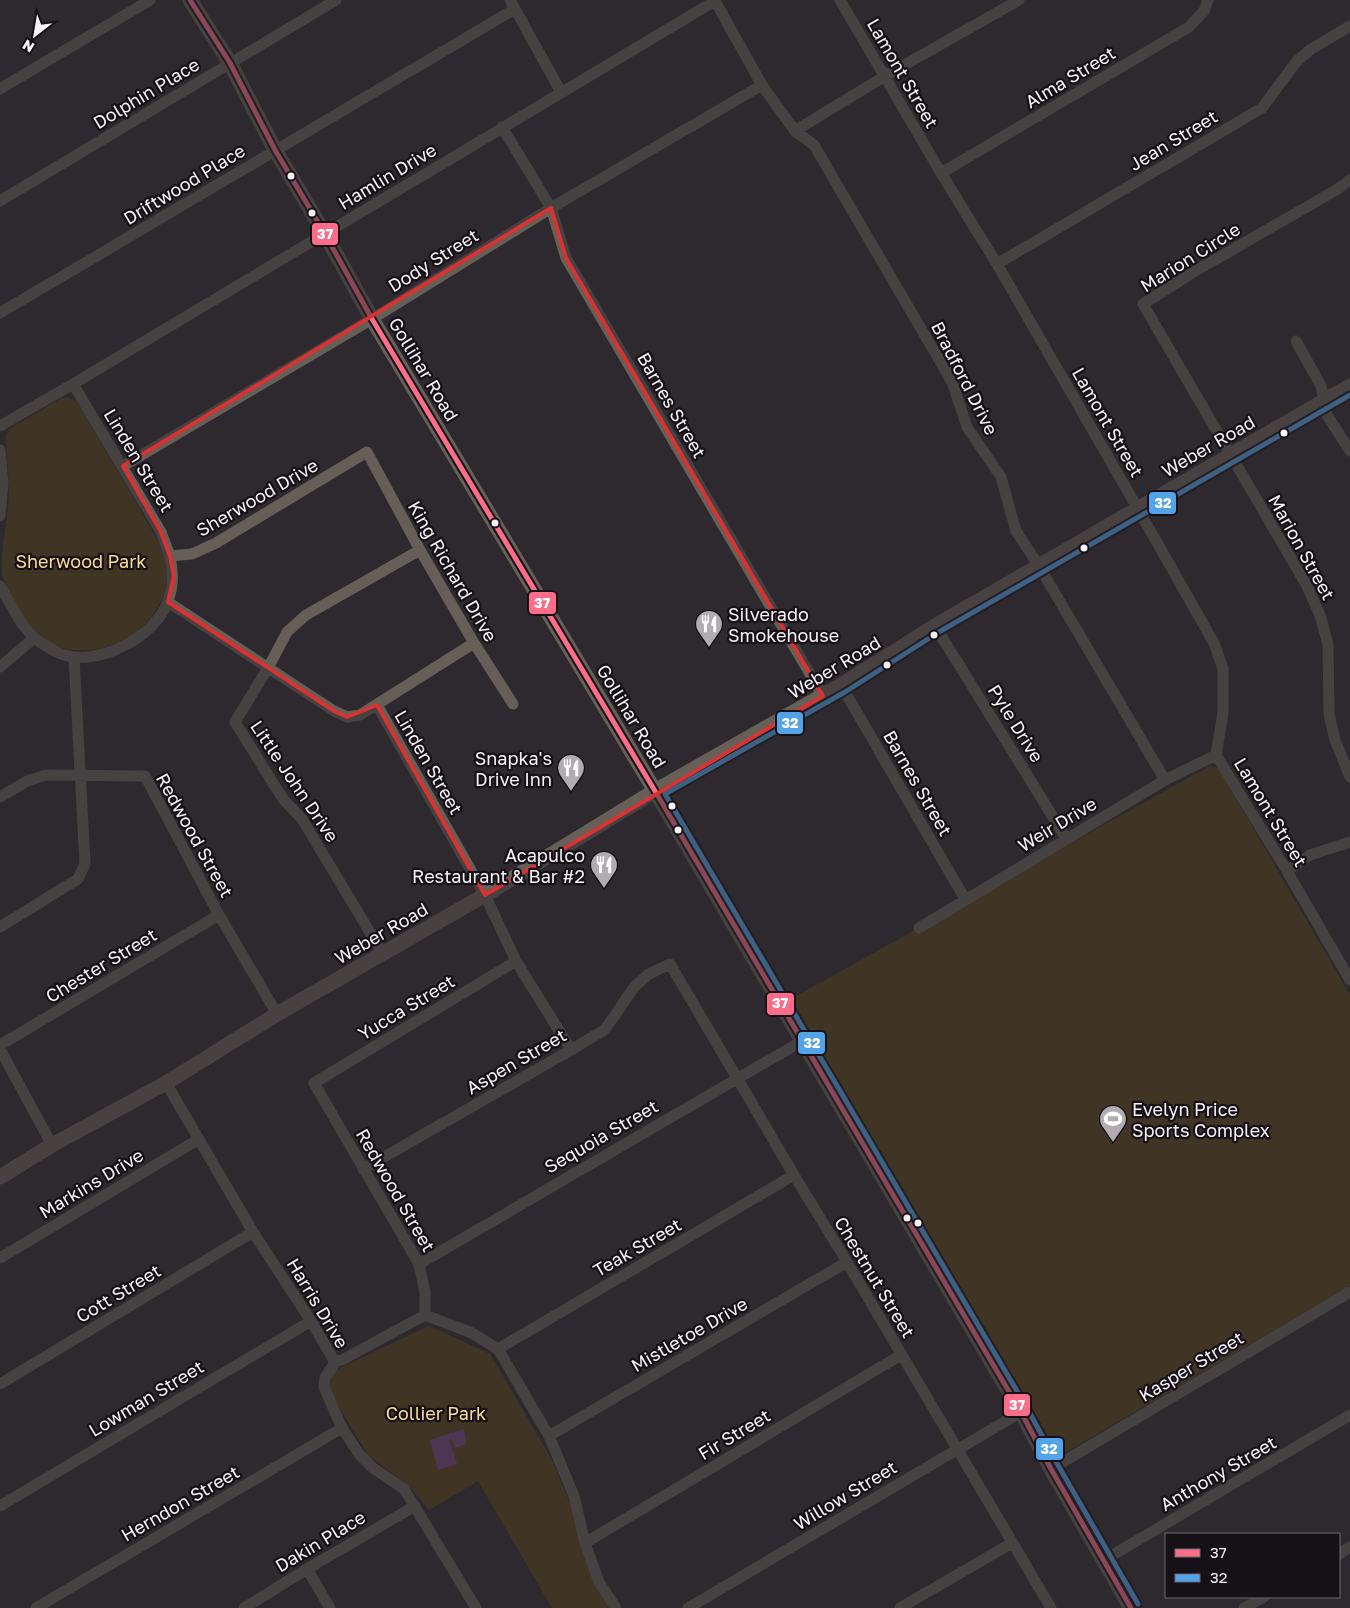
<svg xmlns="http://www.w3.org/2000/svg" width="1350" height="1608" font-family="'Golos Text',sans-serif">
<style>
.green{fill:#57441a}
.water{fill:#744482}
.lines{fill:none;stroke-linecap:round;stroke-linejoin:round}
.minor{stroke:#655f57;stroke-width:11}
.major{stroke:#676058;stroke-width:15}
.bus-1-casing{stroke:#151116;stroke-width:9}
.bus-2-casing{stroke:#151116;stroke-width:9}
.bus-1{stroke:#fb6d88;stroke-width:5}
.bus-2{stroke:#53a3e8;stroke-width:5}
.marked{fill:none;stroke:#d83232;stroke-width:4;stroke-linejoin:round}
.bus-dot{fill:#f7f2f8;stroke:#151116;stroke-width:2}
.labels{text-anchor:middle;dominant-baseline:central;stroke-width:4.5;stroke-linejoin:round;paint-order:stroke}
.street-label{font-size:18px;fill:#f7f2f8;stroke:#151116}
.park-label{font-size:18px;fill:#fbdb9a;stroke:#151116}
.poi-label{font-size:18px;fill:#f7f2f8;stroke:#151116;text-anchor:start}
.line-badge{stroke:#151116;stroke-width:2}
.badge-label{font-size:14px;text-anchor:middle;font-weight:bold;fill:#fff}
</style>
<rect width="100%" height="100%" fill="#2d292f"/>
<path class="green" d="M 62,398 L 69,398 L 77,402 L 156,537 C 162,549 167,559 167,573 C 168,626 102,665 55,645 C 37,637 25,621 16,605 C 10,595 5,585 2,574 C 0,550 7,529 8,506 C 10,490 8,473 7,457 C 7,449 5,442 6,434 L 11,428 Z
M 1210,766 L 1218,768 L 1350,995 L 1350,1286 L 1061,1455 L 1057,1451 L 791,999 Z
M 429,1326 L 490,1354 L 553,1462 L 613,1608 L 552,1608 L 478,1481 L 429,1510 L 409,1486 L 368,1455 L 328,1389 L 334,1371 Z"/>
<path class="water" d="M 464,1429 L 466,1444 L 455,1448 L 451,1438 L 449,1439 L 457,1464 L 438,1470 L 430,1440 Z"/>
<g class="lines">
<path class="minor" d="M 510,0 L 561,92
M 840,0 L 941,173 L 997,264 L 1138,509 L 1214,643 L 1223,669 L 1223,713 L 1216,755 L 1287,871 L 1350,980
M 0,89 L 150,0
M 502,127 L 551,208 L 566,258 L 823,696
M 795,131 L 885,76 L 1019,0
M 941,173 L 1189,27 L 1204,11 L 1208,0
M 1350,180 L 1336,190 L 1192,273 L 1143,304 L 1307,586 L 1320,615 L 1328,644 L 1329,714 L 1335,740 L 1350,777
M 0,201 L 336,0
M 997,264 L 1262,108 L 1296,62 L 1311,49 L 1350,26
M 0,313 L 515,9
M 1296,341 L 1321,386 L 1327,415 L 1350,451
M 73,384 L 161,532 L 170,556
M 0,426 L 73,384 L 715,1 L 762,85 L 795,131 L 814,145 L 952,382 L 967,427 L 1001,477 L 1016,531 L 1039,566 L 1165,780
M 0,450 L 3,483 L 0,516
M 123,466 L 372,319 L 551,208 L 762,85
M 0,586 L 22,624 L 34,638
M 168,602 L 334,711 L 347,717 L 360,715 L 474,643
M 935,626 L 1066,838
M 0,667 L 34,638 C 46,646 59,656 75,657 C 109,660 156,634 168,601 C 174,585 173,573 170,556 L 192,554 L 216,543 L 367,452 L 420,550 L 474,643 L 513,704
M 841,685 L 965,899
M 377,705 L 485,895 L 516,961 L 571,1050
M 0,797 L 27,781 L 46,775 L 145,776 L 219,915 L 277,1014
M 1287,871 L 1310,855 L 1350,842
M 0,927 L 78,879 L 85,864 L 74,657
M 919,928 L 1165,780 L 1216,755
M 383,954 L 302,819 L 283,799 L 235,722 L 268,668 L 287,632 L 306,615 L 420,550
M 516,961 L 314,1083 L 419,1264 L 425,1292 L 425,1315 L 472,1333 L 498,1349 L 549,1436 L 574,1496 L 585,1543 L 599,1582 L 616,1608
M 0,1045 L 219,915
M 0,1049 L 52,1145
M 166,1083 L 253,1232 L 311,1321 L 335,1362 L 325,1378 L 324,1387 L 342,1428 L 359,1454 L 373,1468 L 404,1489 L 476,1608
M 363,1169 L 571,1050 L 604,1030 L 613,1018 L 634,987 L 649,974 L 670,964 L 794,1175 L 847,1262 L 1051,1608
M 0,1258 L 199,1139
M 419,1264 L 802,1041
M 498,1349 L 794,1175
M 335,1362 L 344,1359 L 425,1315
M 0,1384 L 253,1232
M 549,1436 L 847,1262
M 1051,1469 L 1350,1292
M 0,1506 L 311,1321
M 585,1543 L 901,1355
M 1339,1554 L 1350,1547
M 1104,1560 L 1350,1415
M 307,1569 L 330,1608
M 36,1608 L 342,1428
M 244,1608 L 307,1569 L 415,1506
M 688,1608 L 1021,1412
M 900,1608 L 1012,1543
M 1244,1608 L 1264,1597"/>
<path class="major" d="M 190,0 L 230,63 L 275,150 L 325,234 L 372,319 L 655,791 L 1021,1412 L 1051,1469 L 1131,1608
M 0,1177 L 52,1145 L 166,1083 L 277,1014 L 485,895 L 655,791 L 841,685 L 935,626 L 1350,386"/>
<defs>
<path id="bus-1" d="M 190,0 L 230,63 L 275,150 L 325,234 L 372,319 L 655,791 L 1021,1412 L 1051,1469 L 1131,1608"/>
<path id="bus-2" d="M 1138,1604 L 1058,1465 L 1027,1408 L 665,794 L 845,692 L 939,632 L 1350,395"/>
</defs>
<use href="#bus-1" class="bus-1-casing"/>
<use href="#bus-2" class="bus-2-casing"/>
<use href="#bus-1" class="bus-1"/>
<use href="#bus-2" class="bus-2"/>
</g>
<path d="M0 0H1350V1608H0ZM 551,208 L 566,258 L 823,696 L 485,895 L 377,705 L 347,717 L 334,711 L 168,602 L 174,576 L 170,556 L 161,532 L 123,466 Z" fill="#2d292f" fill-opacity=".55" fill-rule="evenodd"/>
<path class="marked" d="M 551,208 L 566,258 L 823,696 L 485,895 L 377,705 L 347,717 L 334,711 L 168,602 L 174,576 L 170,556 L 161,532 L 123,466 Z"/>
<defs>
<symbol id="restaurant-pin" viewBox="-11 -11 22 30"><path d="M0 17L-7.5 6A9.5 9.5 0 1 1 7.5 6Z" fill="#b0acb2" stroke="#151116"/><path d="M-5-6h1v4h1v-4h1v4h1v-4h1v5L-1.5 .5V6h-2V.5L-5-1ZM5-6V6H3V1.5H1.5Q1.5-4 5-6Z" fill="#fff"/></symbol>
<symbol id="stadium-pin" viewBox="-11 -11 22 30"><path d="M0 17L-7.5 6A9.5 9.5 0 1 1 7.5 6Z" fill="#b0acb2" stroke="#151116"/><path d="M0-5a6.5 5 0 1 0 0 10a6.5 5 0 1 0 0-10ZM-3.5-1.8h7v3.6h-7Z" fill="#fff"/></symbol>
</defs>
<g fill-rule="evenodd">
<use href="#restaurant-pin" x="693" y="608" width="32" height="43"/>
<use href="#restaurant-pin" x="555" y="752" width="32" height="43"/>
<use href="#restaurant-pin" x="588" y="849" width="32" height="43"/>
<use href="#stadium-pin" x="1097" y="1103" width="32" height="43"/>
</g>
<g class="bus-dot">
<circle cx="291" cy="176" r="4.5"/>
<circle cx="312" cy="213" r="4.5"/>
<circle cx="1284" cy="433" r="4.5"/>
<circle cx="495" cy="523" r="4.5"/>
<circle cx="1084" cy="548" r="4.5"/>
<circle cx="934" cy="635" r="4.5"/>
<circle cx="887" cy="665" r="4.5"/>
<circle cx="672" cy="806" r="4.5"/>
<circle cx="678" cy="830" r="4.5"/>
<circle cx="907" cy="1218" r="4.5"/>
<circle cx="918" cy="1223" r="4.5"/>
</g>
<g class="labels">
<g class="street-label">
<text transform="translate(903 73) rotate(60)">Lamont Street</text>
<text transform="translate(1070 77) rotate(-31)">Alma Street</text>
<text transform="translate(146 93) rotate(-31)">Dolphin Place</text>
<text transform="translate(1173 140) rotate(-31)">Jean Street</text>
<text transform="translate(387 176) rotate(-31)">Hamlin Drive</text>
<text transform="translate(184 184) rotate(-31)">Driftwood Place</text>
<text transform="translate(1190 257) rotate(-32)">Marion Circle</text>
<text transform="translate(433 260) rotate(-32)">Dody Street</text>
<text transform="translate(424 369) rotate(59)">Gollihar Road</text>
<text transform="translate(965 378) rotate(63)">Bradford Drive</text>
<text transform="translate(672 405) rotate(60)">Barnes Street</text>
<text transform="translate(1108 422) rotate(60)">Lamont Street</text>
<text transform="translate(1208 446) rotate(-30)">Weber Road</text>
<text transform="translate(139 460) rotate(59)">Linden Street</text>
<text transform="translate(257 497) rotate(-30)">Sherwood Drive</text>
<text transform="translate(1302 547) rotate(61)">Marion Street</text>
<text transform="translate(453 571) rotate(60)">King Richard Drive</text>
<text transform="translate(834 667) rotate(-31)">Weber Road</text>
<text transform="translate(632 716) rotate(59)">Gollihar Road</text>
<text transform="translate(1016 723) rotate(58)">Pyle Drive</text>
<text transform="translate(429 762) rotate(60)">Linden Street</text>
<text transform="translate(295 781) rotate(56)">Little John Drive</text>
<text transform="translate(918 783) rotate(60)">Barnes Street</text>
<text transform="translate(1271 812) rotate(59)">Lamont Street</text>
<text transform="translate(1057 824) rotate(-31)">Weir Drive</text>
<text transform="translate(195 835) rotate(61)">Redwood Street</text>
<text transform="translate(381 933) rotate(-30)">Weber Road</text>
<text transform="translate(101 965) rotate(-31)">Chester Street</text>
<text transform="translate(406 1007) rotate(-31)">Yucca Street</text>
<text transform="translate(516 1061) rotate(-30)">Aspen Street</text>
<text transform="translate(601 1136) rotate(-30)">Sequoia Street</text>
<text transform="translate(91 1183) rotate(-31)">Markins Drive</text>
<text transform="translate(396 1190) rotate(60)">Redwood Street</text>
<text transform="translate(637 1247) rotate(-30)">Teak Street</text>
<text transform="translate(875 1277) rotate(59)">Chestnut Street</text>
<text transform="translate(118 1293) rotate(-31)">Cott Street</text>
<text transform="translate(318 1303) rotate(59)">Harris Drive</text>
<text transform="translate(689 1334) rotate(-30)">Mistletoe Drive</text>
<text transform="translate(1191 1366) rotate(-31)">Kasper Street</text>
<text transform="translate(146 1398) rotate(-31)">Lowman Street</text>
<text transform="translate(734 1434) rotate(-31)">Fir Street</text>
<text transform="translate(1218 1473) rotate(-30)">Anthony Street</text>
<text transform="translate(845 1495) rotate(-31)">Willow Street</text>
<text transform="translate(180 1503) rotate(-30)">Herndon Street</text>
<text transform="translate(320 1541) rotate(-31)">Dakin Place</text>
</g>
<g class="park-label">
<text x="81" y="561">Sherwood Park</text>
<text x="436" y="1413">Collier Park</text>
</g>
<g class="poi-label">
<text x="728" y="614">Silverado<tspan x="728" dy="21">Smokehouse</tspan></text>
<text x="552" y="758" text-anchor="end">Snapka's<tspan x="552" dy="21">Drive Inn</tspan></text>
<text x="585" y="855" text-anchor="end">Acapulco<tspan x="585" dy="21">Restaurant &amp; Bar #2</tspan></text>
<text x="1132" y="1109">Evelyn Price<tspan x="1132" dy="21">Sports Complex</tspan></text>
</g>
</g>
<g class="line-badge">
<rect x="311" y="222" width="28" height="24" rx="5" fill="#fb6d88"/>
<rect x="1148" y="491" width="29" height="24" rx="5" fill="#53a3e8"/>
<rect x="528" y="591" width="29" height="24" rx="5" fill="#fb6d88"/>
<rect x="776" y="711" width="28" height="24" rx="5" fill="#53a3e8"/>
<rect x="766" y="992" width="29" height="24" rx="5" fill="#fb6d88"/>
<rect x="797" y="1031" width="29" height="24" rx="5" fill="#53a3e8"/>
<rect x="1003" y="1393" width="28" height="24" rx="5" fill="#fb6d88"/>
<rect x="1035" y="1437" width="29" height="24" rx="5" fill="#53a3e8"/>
</g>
<g class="badge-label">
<text x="325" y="239">37</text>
<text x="1163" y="508">32</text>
<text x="542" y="608">37</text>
<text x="790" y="728">32</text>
<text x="780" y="1008">37</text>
<text x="812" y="1048">32</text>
<text x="1017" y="1410">37</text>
<text x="1049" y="1454">32</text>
</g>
<rect x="1165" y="1533" width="175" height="65" fill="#151116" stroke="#6f6b70"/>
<rect x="1175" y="1549" width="25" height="8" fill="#fb6d88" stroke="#6f6b70"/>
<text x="1210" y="1558" font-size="15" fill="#f7f2f8">37</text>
<rect x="1175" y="1574" width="25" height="8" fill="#53a3e8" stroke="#6f6b70"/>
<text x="1210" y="1583" font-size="15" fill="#f7f2f8">32</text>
<g transform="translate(35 35) rotate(211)" stroke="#151116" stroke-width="4" paint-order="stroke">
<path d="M0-4L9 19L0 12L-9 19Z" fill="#f7f2f8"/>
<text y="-8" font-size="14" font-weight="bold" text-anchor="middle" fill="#f7f2f8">N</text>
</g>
</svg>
